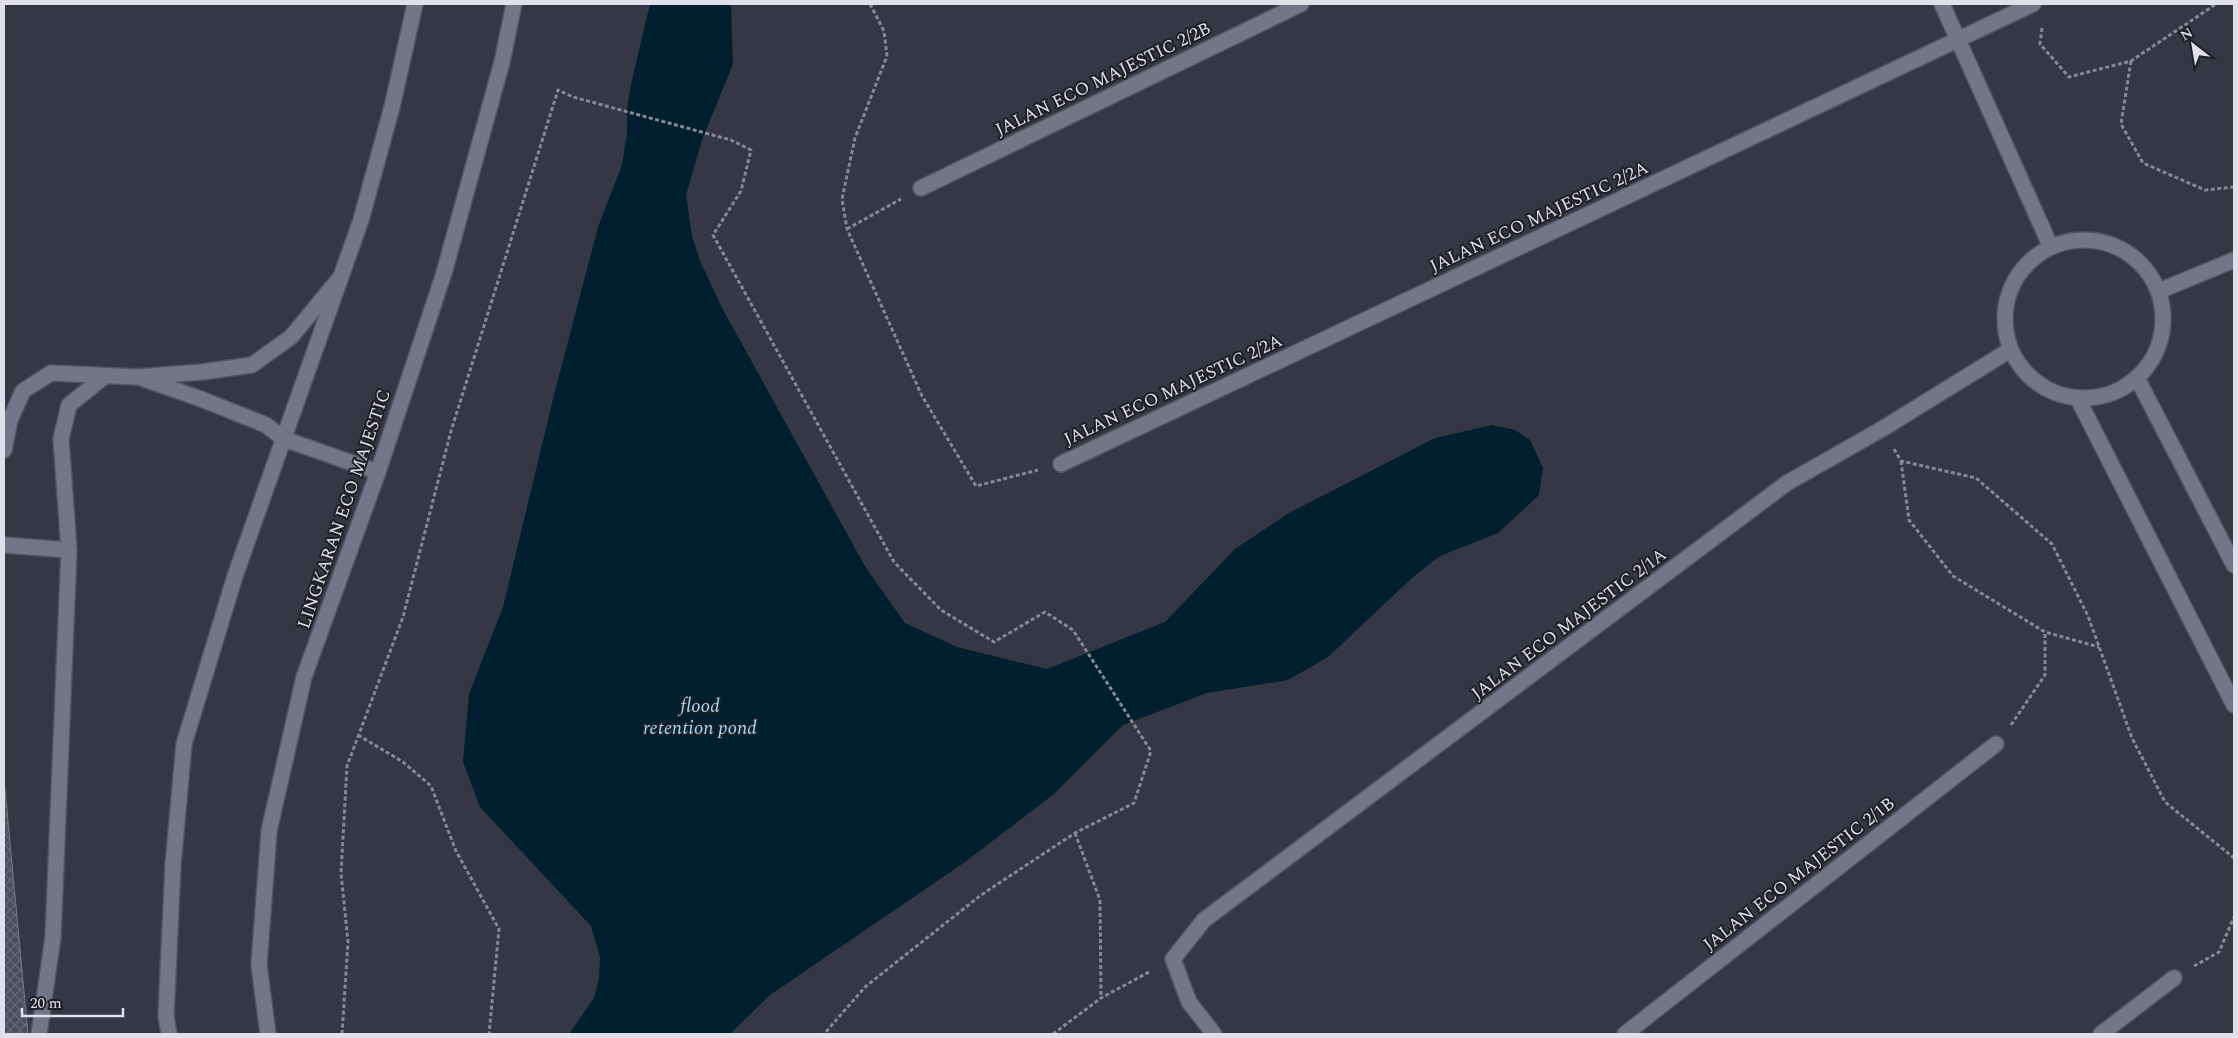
<svg xmlns="http://www.w3.org/2000/svg" width="2238" height="1038" font-family="Spectral,serif">
<style>
.water{fill:#001f2f}
.building{fill:url(#building-cross-hatch);stroke:#77798a}
.lines{fill:none;stroke-linecap:round;stroke-linejoin:round}
.lane-casing{stroke:#535460;stroke-width:18}
.street-casing{stroke:#535460;stroke-width:18}
.secondary-casing{stroke:#535460;stroke-width:18}
.path{stroke:#868894;stroke-width:3;stroke-dasharray:4 2.5;stroke-linecap:butt}
.lane{stroke:#737686;stroke-width:15}
.street{stroke:#737686;stroke-width:15}
.secondary{stroke:#737686;stroke-width:15}
.labels{text-anchor:middle;dominant-baseline:central;stroke-width:4;stroke-linejoin:round;paint-order:stroke}
.street-label{font-size:18px;fill:#dfe0ea;stroke:#1e1f25}
.water-label{font-size:19px;font-style:italic;fill:#9ddafe;stroke:#1e1f25}
</style>
<defs>
<pattern id="building-cross-hatch" width="8" height="8" patternUnits="userSpaceOnUse" patternTransform="scale(1.25)"><rect width="8" height="8" fill="#4c4e5d"/><path d="M0 0l8 8M0 8l8-8" fill="none" stroke="#656774"/></pattern>
</defs>
<rect width="100%" height="100%" fill="#353745"/>
<path class="water" d="M 650,4 L 731,4 L 733,64 L 702,140 L 686,195 L 692,236 L 700,261 L 722,308 L 866,568 L 905,623 L 957,647 L 1047,669 L 1165,622 L 1235,549 L 1289,513 L 1435,438 L 1492,425 L 1515,430 L 1530,440 L 1543,468 L 1539,495 L 1498,533 L 1440,556 L 1413,577 L 1328,657 L 1288,680 L 1207,693 L 1123,725 L 1054,794 L 965,862 L 770,995 L 730,1034 L 569,1034 L 594,998 L 599,978 L 600,957 L 591,926 L 480,807 L 463,762 L 469,694 L 503,607 L 554,395 L 598,227 L 622,165 L 627,134 L 627,109 L 631,84 Z"/>
<path class="building" d="M 4,779 L 28,1034 L 4,1034 Z"/>
<g class="lines">
<defs>
<path id="lane" d="M 144,379 L 201,399 L 266,425 L 284,439 L 378,472
M 4,450 L 10,420 L 23,391 L 51,373 L 137,377 L 202,372 L 252,365 L 291,337 L 339,279
M 4,545 L 69,550 L 61,439 L 69,405 L 105,376
M 39,1034 L 53,937 L 69,550"/>
<path id="street" d="M 1942,4 L 2050,245
M 921,188 L 1301,4
M2005 319a79 79 0 1 1 158 0a79 79 0 1 1-158 0Z
M 2159,291 L 2234,260
M 2137,378 L 2234,565
M 2078,399 L 2234,705
M 1061,464 L 2033,4
M 1214,1034 L 1189,1002 L 1173,959 L 1204,920 L 1787,483 L 1882,429 L 2010,350
M 1625,1034 L 1996,744
M 2101,1034 L 2174,978"/>
<path id="secondary" d="M 169,1034 L 166,1016 L 173,865 L 184,744 L 235,576 L 361,220 L 392,107 L 415,4
M 268,1034 L 259,965 L 269,831 L 304,677 L 378,472 L 444,273 L 502,62 L 514,4"/>
</defs>
<use href="#lane" class="lane-casing"/>
<use href="#street" class="street-casing"/>
<use href="#secondary" class="secondary-casing"/>
<path class="path" d="M 870,4 L 884,31 L 887,56 L 855,138 L 842,199 L 847,229 L 922,396 L 976,486 L 1038,470
M 2042,28 L 2040,44 L 2069,77 L 2131,61 L 2216,4
M 2131,61 L 2121,124 L 2143,163 L 2205,190 L 2234,187
M 847,229 L 901,199
M 1894,449 L 1901,461 L 1976,478 L 2052,544 L 2088,616 L 2132,738 L 2165,802 L 2234,858
M 1901,461 L 1909,520 L 1953,576 L 2045,632 L 2099,647
M 2011,725 L 2045,675 L 2045,632
M 358,735 L 403,762 L 431,786 L 456,851 L 499,929 L 489,1034
M 1075,833 L 1100,900 L 1101,998
M 2194,966 L 2219,952 L 2234,917
M 342,1034 L 348,942 L 341,873 L 347,766 L 403,617 L 451,431 L 558,90 L 573,97 L 731,140 L 751,150 L 741,191 L 713,235 L 894,562 L 941,610 L 994,642 L 1045,612 L 1073,630 L 1151,751 L 1134,803 L 1075,833 L 981,895 L 865,987 L 824,1034
M 1053,1034 L 1101,998 L 1151,971"/>
<use href="#lane" class="lane"/>
<use href="#street" class="street"/>
<use href="#secondary" class="secondary"/>
</g>
<g class="labels">
<g class="street-label">
<text transform="translate(1103 79) rotate(-26)">JALAN ECO MAJESTIC 2/2B</text>
<text transform="translate(1539 217) rotate(-25)">JALAN ECO MAJESTIC 2/2A</text>
<text transform="translate(1173 390) rotate(-25)">JALAN ECO MAJESTIC 2/2A</text>
<text transform="translate(344 509) rotate(-71)">LINGKARAN ECO MAJESTIC</text>
<text transform="translate(1569 624) rotate(-37)">JALAN ECO MAJESTIC 2/1A</text>
<text transform="translate(1799 874) rotate(-38)">JALAN ECO MAJESTIC 2/1B</text>
</g>
<g class="water-label">
<text x="700" y="706">flood<tspan x="700" dy="22">retention pond</tspan></text>
</g>
</g>
<rect width="2238" height="1038" fill="none" stroke="#dfe0ea" stroke-width="10"/>
<g transform="translate(2193 45) rotate(329)" stroke="#1e1f25" stroke-width="4" paint-order="stroke">
<path d="M0-4L9 19L0 12L-9 19Z" fill="#dfe0ea"/>
<text y="-8" font-size="14" font-weight="bold" text-anchor="middle" fill="#dfe0ea">N</text>
</g>
<path d="M22 1008v8h101v-8" fill="none" stroke="#dfe0ea" stroke-width="2.5"/>
<text x="30" y="1008" font-size="15" fill="#dfe0ea" stroke="#1e1f25" stroke-width="4" paint-order="stroke">20 m</text>
</svg>
